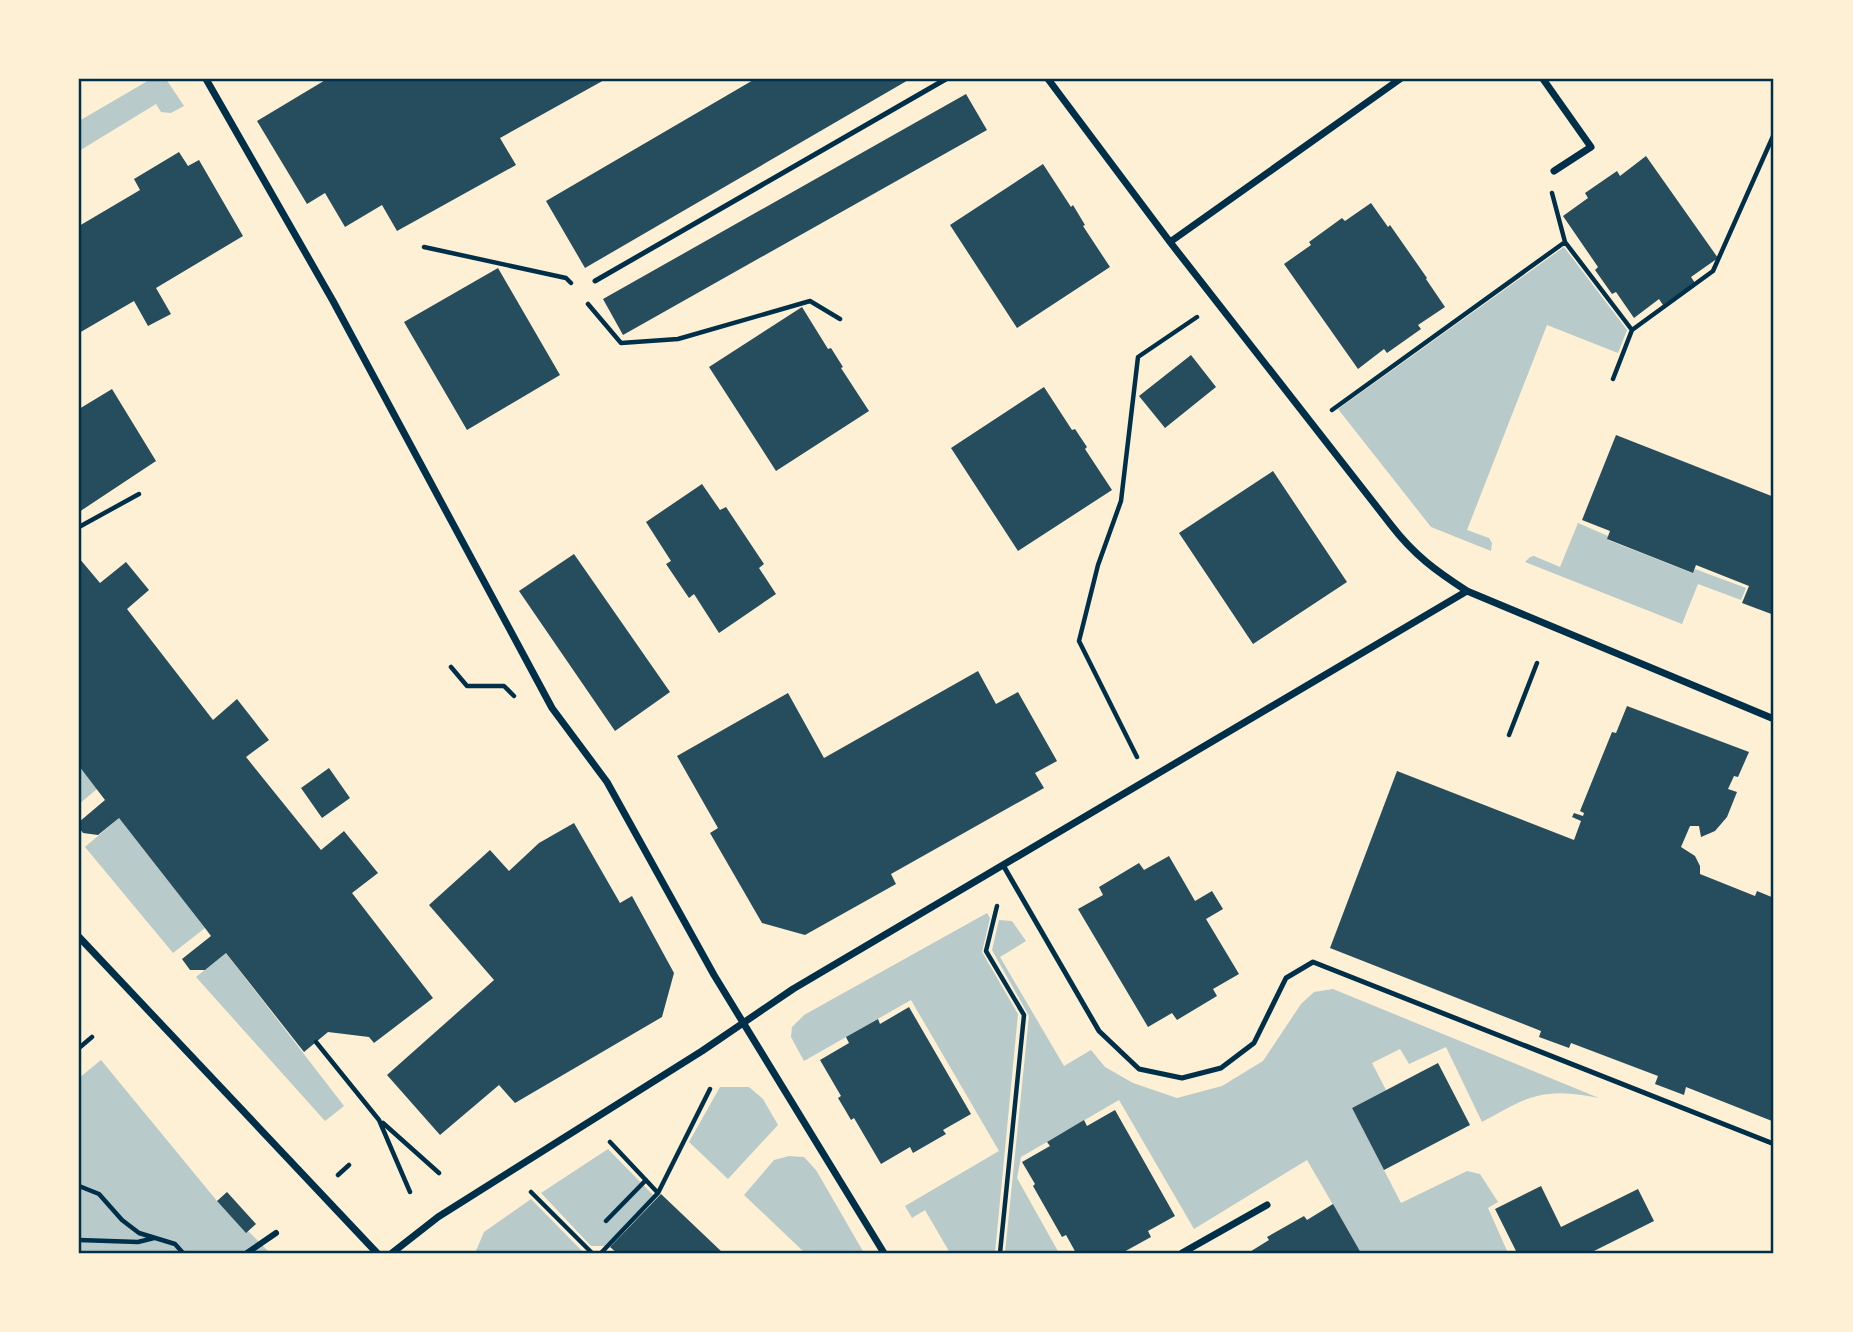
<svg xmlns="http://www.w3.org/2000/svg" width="1853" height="1332" font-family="Helvetica,sans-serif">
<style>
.green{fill:#b9caca}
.building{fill:#264d5e}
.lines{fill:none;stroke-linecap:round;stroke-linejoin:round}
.path{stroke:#003049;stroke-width:4.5}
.service{stroke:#003049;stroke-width:5}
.pedestrian{stroke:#003049;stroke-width:6}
.minor{stroke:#003049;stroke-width:7}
.neatline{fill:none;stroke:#003049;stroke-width:2.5}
</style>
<rect width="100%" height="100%" fill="#fdf0d5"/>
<path class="green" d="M 151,79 L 166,79 L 184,106 L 171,113 L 161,112 L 156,104 L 79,151 L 79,121 Z
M 1564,247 L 1627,330 L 1618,353 L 1547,325 L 1467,530 L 1489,538 L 1492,543 L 1491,551 L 1431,527 L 1338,409 Z
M 1578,523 L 1608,536 L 1608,540 L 1692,573 L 1695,569 L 1746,588 L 1741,600 L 1698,584 L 1682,624 L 1525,562 L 1530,557 L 1534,556 L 1560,567 Z
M 79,766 L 97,789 L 79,804 Z
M 119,818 L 205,928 L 173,953 L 85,847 Z
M 987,913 L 990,918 L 982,952 L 1018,1014 L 995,1253 L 950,1253 L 925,1210 L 912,1218 L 905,1206 L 999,1151 L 911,1000 L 804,1061 L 791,1037 L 792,1027 L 804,1015 Z
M 999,920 L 1012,921 L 1026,941 L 1000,957 L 1064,1066 L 1091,1050 L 1105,1067 L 1133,1083 L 1177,1098 L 1222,1086 L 1263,1061 L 1301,1004 L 1314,992 L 1333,989 L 1599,1098 C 1583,1095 1566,1092 1549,1094 C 1525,1096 1503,1111 1482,1122 L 1446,1047 L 1409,1064 L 1400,1049 L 1372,1063 L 1386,1090 L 1352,1108 L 1401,1203 L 1467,1171 L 1480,1174 L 1498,1202 L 1488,1208 L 1508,1253 L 1361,1253 L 1307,1160 L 1194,1229 L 1119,1100 L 1021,1157 L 1017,1178 L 1059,1253 L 1005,1253 L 1029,1016 L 992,950 Z
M 226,953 L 344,1106 L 325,1121 L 196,977 Z
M 101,1060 L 217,1201 L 246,1232 L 248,1231 L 270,1253 L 79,1253 L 79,1078 Z
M 720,1087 L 749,1087 L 763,1099 L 778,1125 L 728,1179 L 689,1142 Z
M 608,1149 L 654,1196 L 606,1246 L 591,1246 L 541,1193 Z
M 789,1156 L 804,1157 L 816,1170 L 864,1253 L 805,1253 L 744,1195 L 774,1160 Z
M 531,1199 L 584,1253 L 475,1253 L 484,1232 Z"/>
<path class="building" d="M 327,79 L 606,79 L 500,138 L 516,165 L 397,231 L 382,205 L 345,227 L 325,193 L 307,204 L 257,121 Z
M 755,79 L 910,79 L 585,268 L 546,201 Z
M 966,94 L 987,130 L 623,335 L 603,299 Z
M 179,152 L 188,166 L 199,160 L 243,236 L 156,288 L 171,314 L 148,326 L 134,301 L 79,333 L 79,226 L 140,190 L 134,179 Z
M 1646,156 L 1718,258 L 1691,277 L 1695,283 L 1663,305 L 1659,299 L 1634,318 L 1616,292 L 1612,294 L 1595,270 L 1598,267 L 1563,216 L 1588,198 L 1585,193 L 1617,171 L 1620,176 Z
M 1043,164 L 1071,207 L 1073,205 L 1085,225 L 1083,226 L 1110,267 L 1017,328 L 950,225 Z
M 1371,203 L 1388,227 L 1390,225 L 1427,278 L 1426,279 L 1445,307 L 1418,325 L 1421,329 L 1387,353 L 1384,349 L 1358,369 L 1284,264 L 1311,245 L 1309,242 L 1342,218 L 1345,221 Z
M 498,268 L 560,375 L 467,430 L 404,322 Z
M 802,307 L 828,349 L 831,348 L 843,367 L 841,368 L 869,411 L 776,471 L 709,367 Z
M 1191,355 L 1216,387 L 1165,428 L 1139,396 Z
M 1044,387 L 1072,430 L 1075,429 L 1087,447 L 1085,449 L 1112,490 L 1018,551 L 951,448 Z
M 112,389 L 156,461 L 79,512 L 79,409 Z
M 1616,435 L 1774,497 L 1774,615 L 1742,603 L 1749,586 L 1696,565 L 1693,573 L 1607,539 L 1610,531 L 1582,520 Z
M 1273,471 L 1347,582 L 1253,644 L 1179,533 Z
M 702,484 L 720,510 L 726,507 L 764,564 L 759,568 L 776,594 L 719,633 L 694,594 L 689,598 L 666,564 L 671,561 L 646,522 Z
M 574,554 L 670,692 L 615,731 L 519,591 Z
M 79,558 L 100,583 L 126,562 L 149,590 L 127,609 L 213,720 L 237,699 L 269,740 L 246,757 L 321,850 L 344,831 L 378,873 L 352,893 L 433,998 L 374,1043 L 369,1037 L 328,1032 L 304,1052 L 226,953 L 205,970 L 190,970 L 182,959 L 211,936 L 205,928 L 119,818 L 98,835 L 83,833 L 79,828 L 79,822 L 105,800 L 79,766 Z
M 978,671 L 996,704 L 1018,692 L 1057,761 L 1035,773 L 1044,788 L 891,874 L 896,884 L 805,935 L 762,923 L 710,833 L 718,828 L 677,756 L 788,693 L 824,758 Z
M 1627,706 L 1749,752 L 1738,777 L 1734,776 L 1728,789 L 1737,792 L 1727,817 L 1715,831 L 1701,837 L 1699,826 L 1690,826 L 1681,847 L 1695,856 L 1700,866 L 1700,874 L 1755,896 L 1757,891 L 1774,898 L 1774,1115 L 1772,1121 L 1686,1087 L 1684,1095 L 1655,1084 L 1658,1076 L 1571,1043 L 1569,1048 L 1539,1037 L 1541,1031 L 1330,948 L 1397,771 L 1574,840 L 1581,821 L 1572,817 L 1574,813 L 1583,816 L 1584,813 L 1580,811 L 1612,732 L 1616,733 Z
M 329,768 L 350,798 L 322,818 L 301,788 Z
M 574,823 L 620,903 L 632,896 L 674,973 L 662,1017 L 515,1103 L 499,1085 L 440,1135 L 387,1075 L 494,980 L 429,905 L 490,850 L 509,871 L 539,843 Z
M 1169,856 L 1195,901 L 1212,891 L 1223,909 L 1206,919 L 1239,974 L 1213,989 L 1217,996 L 1177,1020 L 1172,1013 L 1148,1027 L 1078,909 L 1103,895 L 1099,887 L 1139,863 L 1144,870 Z
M 909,1007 L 971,1114 L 943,1130 L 946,1134 L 913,1153 L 910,1147 L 881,1164 L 854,1118 L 851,1120 L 844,1108 L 838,1098 L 841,1096 L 820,1060 L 849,1043 L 846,1037 L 878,1019 L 880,1024 Z
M 1438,1063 L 1470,1125 L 1384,1170 L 1352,1108 Z
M 1115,1110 L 1175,1216 L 1148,1231 L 1151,1237 L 1122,1253 L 1076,1253 L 1066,1235 L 1062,1237 L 1033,1186 L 1035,1184 L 1022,1162 L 1050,1146 L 1047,1142 L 1084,1120 L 1087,1126 Z
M 1541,1186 L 1561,1227 L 1638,1189 L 1654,1221 L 1590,1253 L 1517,1253 L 1495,1209 Z
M 227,1192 L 256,1224 L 246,1233 L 217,1201 Z
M 661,1194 L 723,1253 L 617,1253 L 610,1247 Z
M 1333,1204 L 1361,1253 L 1248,1253 L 1269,1240 L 1267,1237 L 1304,1216 L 1307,1220 Z"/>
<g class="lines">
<path class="path" d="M 1565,242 L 1632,330
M 424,247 L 566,278 L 571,283
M 588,304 L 621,343 L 678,339 L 810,301 L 840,319
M 1613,379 L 1632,330 L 1713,271 L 1774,134
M 1332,410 L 1565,242 L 1552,193
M 79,527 L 139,494
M 451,667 L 467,686 L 504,686 L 514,696
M 1509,735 L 1537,663
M 1137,757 L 1079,641 L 1098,565 L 1121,501 L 1138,357 L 1197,317
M 997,906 L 986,951 L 1024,1015 L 1000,1253
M 316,1042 L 379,1120 L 410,1192
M 79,1048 L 92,1037
M 383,1123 L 439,1173
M 610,1142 L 658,1193
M 338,1175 L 349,1165
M 79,1186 L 99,1194 L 122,1220 L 139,1233 L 175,1244 L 183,1253
M 531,1192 L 592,1253
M 606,1221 L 646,1180
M 79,1240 L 138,1242 L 154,1238
M 601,1253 L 658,1193 L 710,1089"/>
<path class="service" d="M 595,281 L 946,79
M 1003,865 L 1099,1031 L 1139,1069 L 1182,1078 L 1221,1068 L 1254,1043 L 1286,978 L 1313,962 L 1774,1144"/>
<path class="pedestrian" d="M 247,1253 L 276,1233"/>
<path class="minor" d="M 206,79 L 333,301 L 552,708 L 607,782 L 714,975 L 884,1253
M 1048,79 L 1170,242 L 1391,525 C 1414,555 1436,571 1467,591 L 1774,719
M 1543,79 L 1591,147 L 1554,171
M 1170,242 L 1400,79
M 79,937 L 377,1253
M 392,1253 L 438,1217 L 702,1051 L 793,989 L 1467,591
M 1182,1253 L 1267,1205"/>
</g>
<rect width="1853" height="1332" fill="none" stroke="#fdf0d5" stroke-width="161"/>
<rect x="80" y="80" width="1692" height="1172" class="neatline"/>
</svg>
